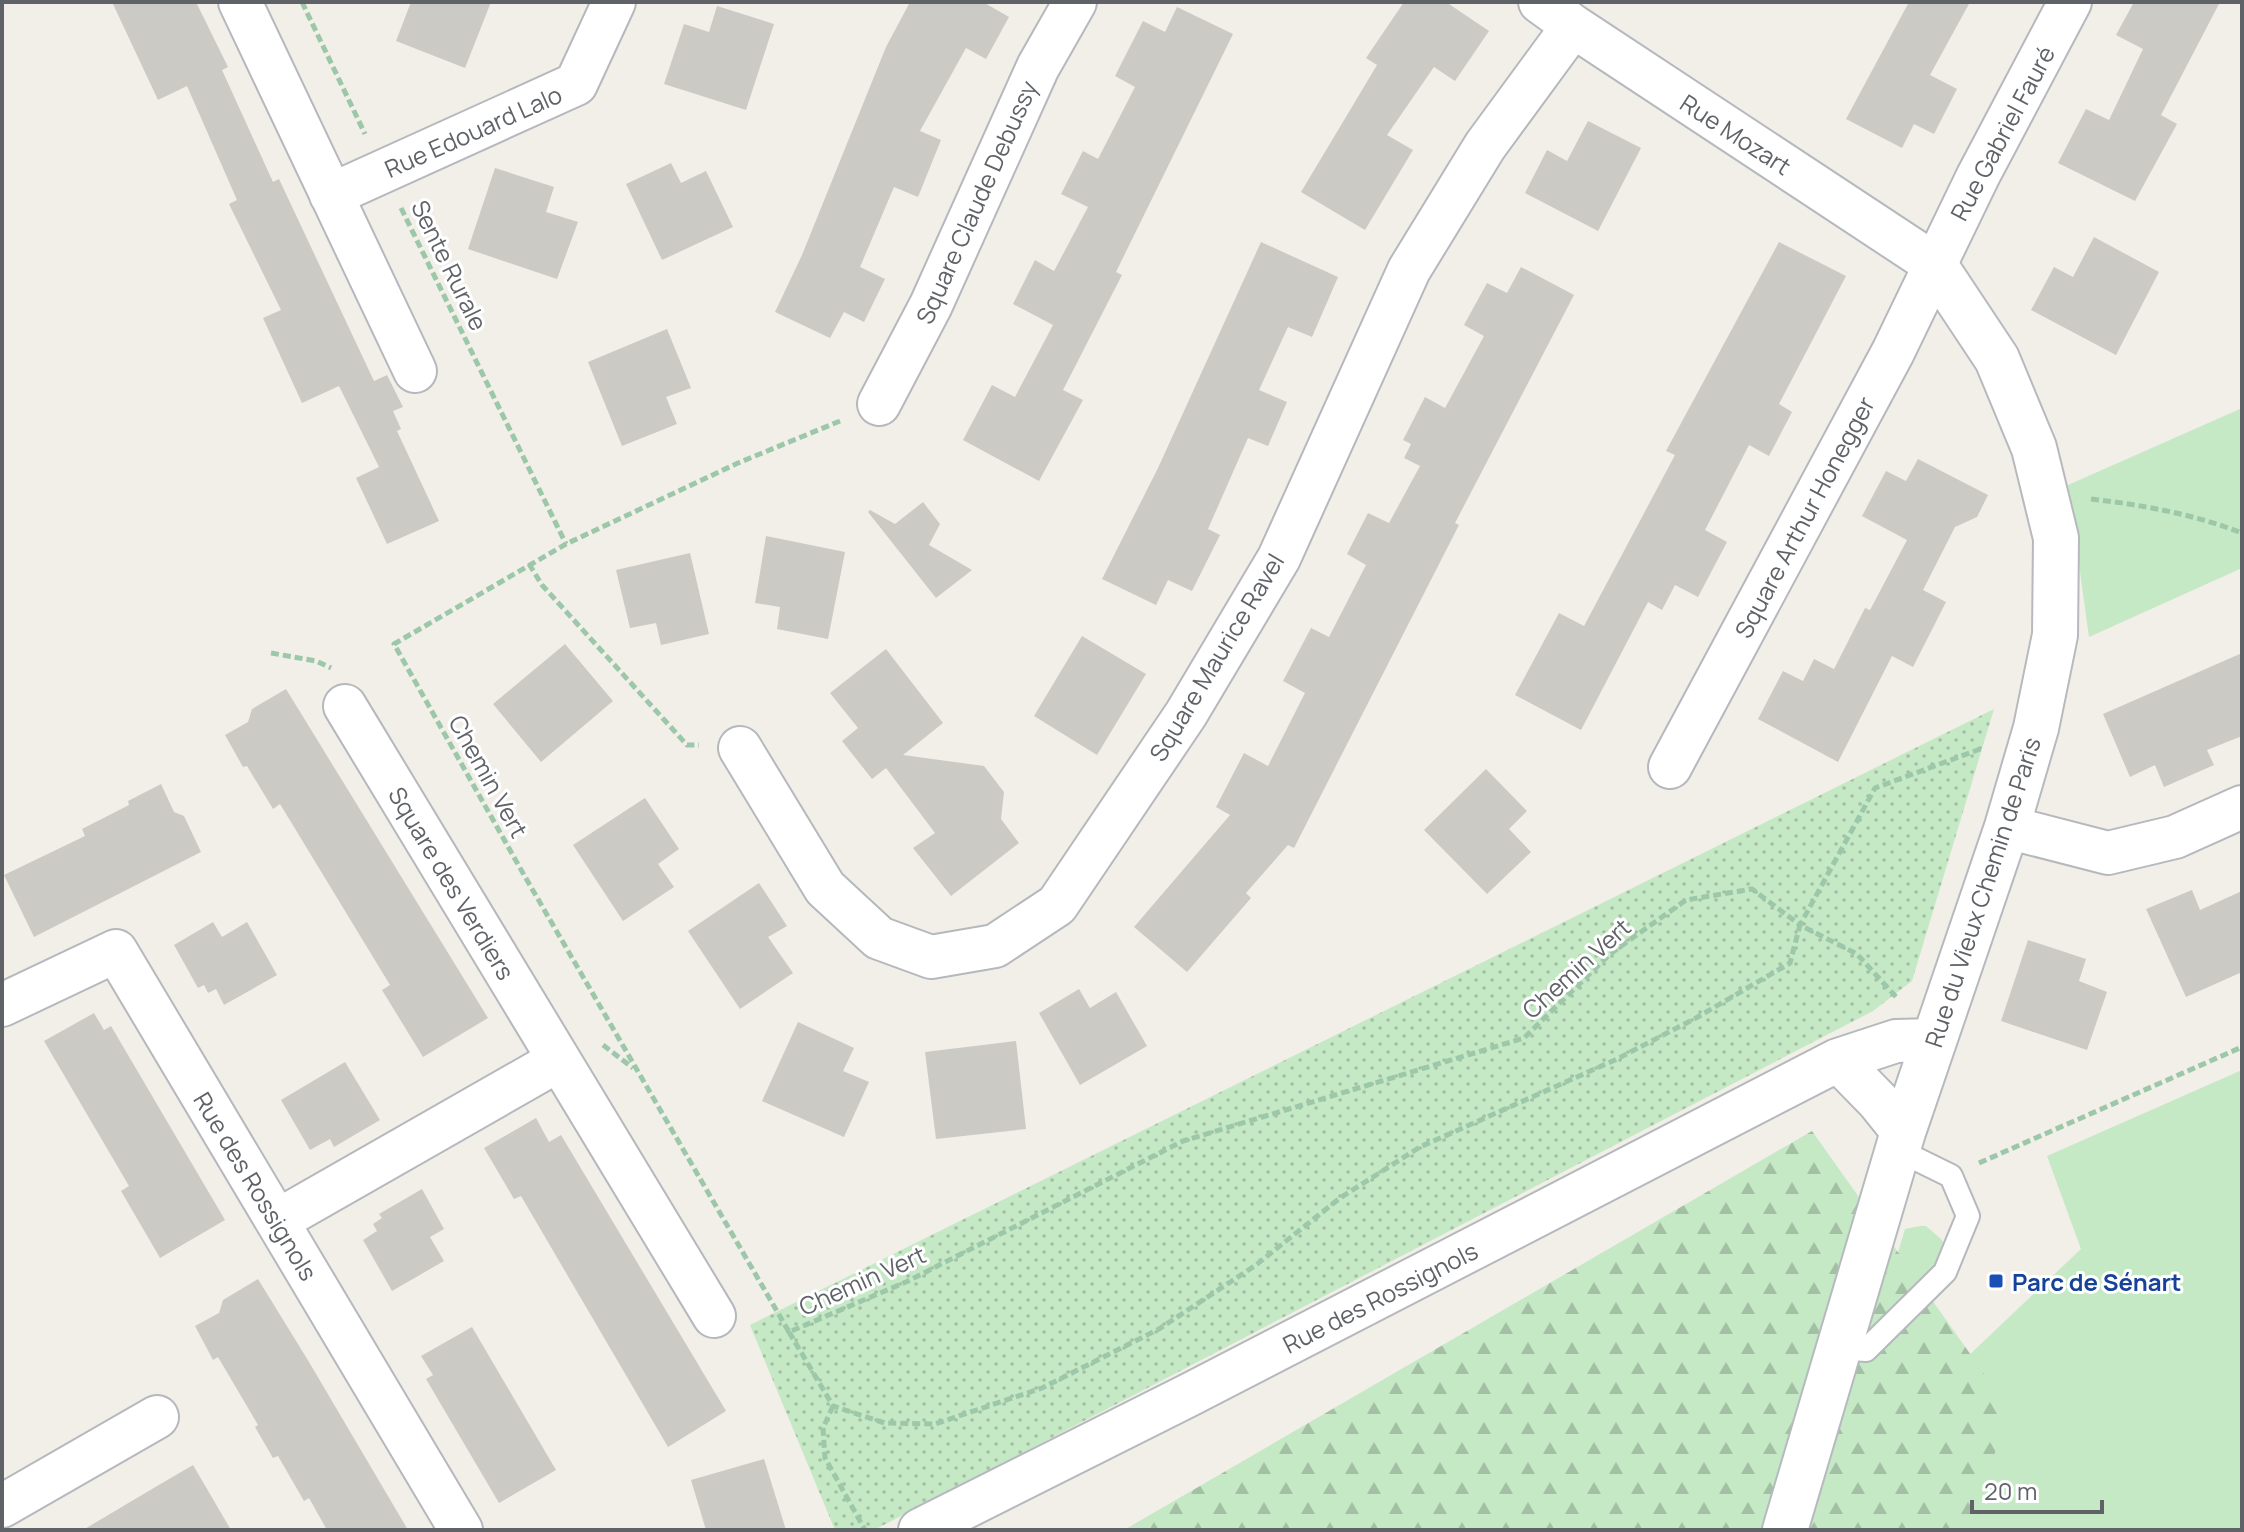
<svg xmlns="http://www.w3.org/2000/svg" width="2244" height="1532" font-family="Manrope,sans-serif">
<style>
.grass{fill:#c5e8c5}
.forest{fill:url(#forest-firs)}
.park{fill:url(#park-dots)}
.building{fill:#cccac5}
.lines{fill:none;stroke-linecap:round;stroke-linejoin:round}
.lane-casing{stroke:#b5b8bc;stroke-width:26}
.street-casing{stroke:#b5b8bc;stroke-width:46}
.secondary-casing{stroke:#b6babf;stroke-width:48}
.path{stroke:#9cc7a9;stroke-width:5;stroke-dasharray:8 4;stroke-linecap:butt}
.lane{stroke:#fff;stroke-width:22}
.street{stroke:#fff;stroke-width:42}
.secondary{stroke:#fff;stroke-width:44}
.transit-dot{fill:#1a4fb4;stroke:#fff;stroke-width:3}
.labels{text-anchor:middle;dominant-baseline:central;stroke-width:6;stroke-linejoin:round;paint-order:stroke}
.street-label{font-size:24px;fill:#5f6368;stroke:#fff}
.transit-label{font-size:24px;font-weight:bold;fill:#164399;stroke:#fff;text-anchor:start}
</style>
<defs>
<pattern id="forest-firs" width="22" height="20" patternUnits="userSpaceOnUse" patternTransform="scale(2)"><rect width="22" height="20" fill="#c5e8c5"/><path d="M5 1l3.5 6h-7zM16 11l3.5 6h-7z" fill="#a3c0a4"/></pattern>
<pattern id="park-dots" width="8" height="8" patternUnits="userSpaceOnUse" patternTransform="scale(2)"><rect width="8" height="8" fill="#c5e8c5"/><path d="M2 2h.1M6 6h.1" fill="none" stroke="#a3c0a4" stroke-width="1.8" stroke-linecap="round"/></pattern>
</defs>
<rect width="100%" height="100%" fill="#f1efe8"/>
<path class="grass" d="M 2240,409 L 2242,414 L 2242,568 L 2089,637 L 2068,485 Z
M 2242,1070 L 2242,1530 L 1828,1530 L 1844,1474 L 2081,1249 L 2047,1156 Z
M 1920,1226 L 1926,1226 L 1942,1240 L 1945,1253 L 1907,1303 L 1883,1302 L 1905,1229 Z"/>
<path class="forest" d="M 1812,1131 L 2010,1410 L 1968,1530 L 1124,1530 Z"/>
<path class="park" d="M 1994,709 L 1912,981 L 1873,1011 L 874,1530 L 835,1530 L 750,1325 Z"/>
<path class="building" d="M 112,2 L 196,2 L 228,67 L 222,70 L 273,182 L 279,179 L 374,381 L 387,375 L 403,407 L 393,411 L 401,429 L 397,431 L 439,521 L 387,544 L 356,478 L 379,467 L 339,386 L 302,403 L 263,318 L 281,310 L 229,204 L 237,200 L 187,86 L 158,100 Z
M 411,2 L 491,2 L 465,68 L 396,41 Z
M 910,2 L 983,2 L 1009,17 L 986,59 L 966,48 L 920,131 L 941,140 L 918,197 L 894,187 L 860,267 L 885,279 L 864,322 L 844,312 L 830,338 L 775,312 L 802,255 L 886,47 Z
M 1404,2 L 1446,2 L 1489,31 L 1455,81 L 1434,67 L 1387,135 L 1413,150 L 1365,230 L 1301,192 L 1377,65 L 1366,58 Z
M 1909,2 L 1970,2 L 1930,75 L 1957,89 L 1934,134 L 1914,124 L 1902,148 L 1846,119 Z
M 2134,2 L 2220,2 L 2161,115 L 2177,124 L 2135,201 L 2058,163 L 2086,109 L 2109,120 L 2143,49 L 2116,35 Z
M 717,6 L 774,24 L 746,110 L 664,84 L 684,24 L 709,32 Z
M 1177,7 L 1233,34 L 1116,272 L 1122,275 L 1063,390 L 1083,400 L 1039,481 L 963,440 L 992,385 L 1015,397 L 1053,325 L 1013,304 L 1035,260 L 1054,271 L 1088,207 L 1061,194 L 1083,151 L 1098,159 L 1135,87 L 1115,76 L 1143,21 L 1165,32 Z
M 1588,121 L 1641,148 L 1598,231 L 1525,193 L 1547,150 L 1567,161 Z
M 671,163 L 681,183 L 706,171 L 733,227 L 662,260 L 626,184 Z
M 495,168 L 554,187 L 546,212 L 578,222 L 557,279 L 468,249 Z
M 2094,237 L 2159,272 L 2116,355 L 2031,310 L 2054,267 L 2073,277 Z
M 1261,242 L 1338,277 L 1312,337 L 1288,327 L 1259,390 L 1287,402 L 1268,446 L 1248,438 L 1208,529 L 1220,535 L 1192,591 L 1168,580 L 1156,605 L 1102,579 L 1158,468 Z
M 1779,242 L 1846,276 L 1779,404 L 1792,412 L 1769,456 L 1749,445 L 1705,530 L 1727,542 L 1698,597 L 1675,585 L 1662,610 L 1648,602 L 1581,730 L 1515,695 L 1559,613 L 1584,626 L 1675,455 L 1666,451 Z
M 1521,267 L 1574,295 L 1455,523 L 1459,525 L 1294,848 L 1288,845 L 1246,893 L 1251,898 L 1187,972 L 1134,927 L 1230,815 L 1216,807 L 1244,753 L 1268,766 L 1305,693 L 1283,681 L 1311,628 L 1329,637 L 1366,565 L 1347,554 L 1368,513 L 1389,523 L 1420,466 L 1404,458 L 1411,444 L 1403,440 L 1425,397 L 1445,408 L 1484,336 L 1464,325 L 1487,283 L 1507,293 Z
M 667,329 L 691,388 L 666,397 L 677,424 L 622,446 L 588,362 Z
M 1918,459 L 1988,495 L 1977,517 L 1955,527 L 1923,590 L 1946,602 L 1913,667 L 1892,656 L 1838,762 L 1758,719 L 1783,671 L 1803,681 L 1814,659 L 1834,669 L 1865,608 L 1870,610 L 1907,540 L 1862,516 L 1886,471 L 1906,481 Z
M 923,502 L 940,524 L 929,545 L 972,570 L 936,598 L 868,512 L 870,510 L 895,524 Z
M 766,536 L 845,552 L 828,639 L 777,629 L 780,607 L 755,603 Z
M 690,553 L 709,634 L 661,645 L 656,623 L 630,628 L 616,570 Z
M 1082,636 L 1146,674 L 1097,755 L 1034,716 Z
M 565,644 L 613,701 L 541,762 L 493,704 Z
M 886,649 L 943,723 L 903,755 L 984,766 L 1004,792 L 1001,819 L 1019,843 L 951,896 L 913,848 L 935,833 L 886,768 L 872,779 L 842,741 L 858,728 L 830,693 Z
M 2242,653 L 2242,736 L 2207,750 L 2214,765 L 2164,787 L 2155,765 L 2130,777 L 2103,714 Z
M 286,689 L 488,1018 L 423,1057 L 382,990 L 390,985 L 280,804 L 273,809 L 247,766 L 243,767 L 225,735 L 248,722 L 252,709 Z
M 1486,769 L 1527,811 L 1509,829 L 1531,852 L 1487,894 L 1424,830 Z
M 161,784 L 174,812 L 184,816 L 201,852 L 34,937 L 4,875 L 85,836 L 82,829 L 129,805 L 128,801 Z
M 645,798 L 679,849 L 658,864 L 674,887 L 623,921 L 573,845 Z
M 759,883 L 787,926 L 768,937 L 793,973 L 740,1009 L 688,931 Z
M 2192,890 L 2200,910 L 2242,891 L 2242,972 L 2186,997 L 2146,909 Z
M 213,922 L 222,937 L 247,922 L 277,975 L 224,1005 L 216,989 L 208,993 L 204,985 L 198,988 L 174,945 Z
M 2028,940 L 2086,959 L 2079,981 L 2107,992 L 2087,1050 L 2001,1021 Z
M 1079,989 L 1090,1008 L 1116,992 L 1147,1046 L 1080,1085 L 1039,1013 Z
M 94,1013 L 104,1030 L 111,1026 L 225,1220 L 160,1258 L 121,1191 L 129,1186 L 44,1041 Z
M 798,1022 L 854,1048 L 843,1071 L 869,1082 L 844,1137 L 762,1101 Z
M 1016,1041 L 1026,1129 L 936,1139 L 925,1052 Z
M 345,1062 L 380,1120 L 334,1147 L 330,1139 L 310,1150 L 281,1100 Z
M 536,1118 L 549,1142 L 561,1135 L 726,1411 L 668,1447 L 521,1196 L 514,1199 L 484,1148 Z
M 422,1189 L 444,1229 L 430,1237 L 444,1261 L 392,1291 L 363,1240 L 377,1231 L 373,1224 L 382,1218 L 379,1214 Z
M 258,1279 L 309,1362 L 408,1530 L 327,1530 L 309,1498 L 304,1501 L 278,1456 L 273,1458 L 255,1427 L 258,1425 L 218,1357 L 213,1360 L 195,1326 L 219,1313 L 223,1300 Z
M 472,1327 L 556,1470 L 499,1503 L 426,1379 L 433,1375 L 421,1356 Z
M 764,1459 L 786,1530 L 706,1530 L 691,1480 Z
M 193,1465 L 231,1530 L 83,1530 L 152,1489 Z"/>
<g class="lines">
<defs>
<path id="lane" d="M 1839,1348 L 1866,1350 L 1945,1272 L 1968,1216 L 1951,1176 L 1898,1150"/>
<path id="street" d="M 240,2 L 415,371
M 1540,2 L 1573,26 L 1934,264
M 331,195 L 576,84 L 614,2
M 879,404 L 931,305 L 1038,67 L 1075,2
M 345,706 L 714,1316
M 740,748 L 825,888 L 879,938 L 931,957 L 995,946 L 1057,905 L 1186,714 L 1279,558 L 1409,270 L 1485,146 L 1573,26
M 1670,767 L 1893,352 L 1978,176 L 2070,2
M 2007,827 L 2108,853 L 2175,837 L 2242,807
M 2,1005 L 116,951 L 461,1530
M 1838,1060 L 1878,1101 L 1903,1132
M 277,1221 L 559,1060
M 2,1506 L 157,1417
M 920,1530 L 1189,1395 L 1838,1060 L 1896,1041 L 1934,1040"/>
<path id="secondary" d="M 1785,1530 L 1903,1132 L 2007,827 L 2036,728 L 2055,635 L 2056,538 L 2034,448 L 1997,359 L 1934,264"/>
</defs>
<use href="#lane" class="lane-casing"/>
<use href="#street" class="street-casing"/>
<use href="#secondary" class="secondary-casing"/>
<path class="path" d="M 302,2 L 365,134
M 401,208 L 566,544
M 840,421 L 738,463 L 566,544 L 394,644 L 524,875 L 789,1332 L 906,1282 L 1183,1141 L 1524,1038 L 1610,954 L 1686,900 L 1752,889 L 1800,925 L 1875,788 L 1983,748
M 2091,499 C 2143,505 2193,514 2242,533
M 529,564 L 542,585 L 687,745 L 699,745
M 271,653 L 316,661 L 331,668
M 603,1045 L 633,1068
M 1979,1163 L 2242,1047
M 789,1332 L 833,1406 L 885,1423 L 935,1424 L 1042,1388 L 1159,1329 L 1256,1265 L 1340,1198 L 1420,1147 L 1615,1060 L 1696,1018 L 1790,963 L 1800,925 L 1857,954 L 1898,999
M 833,1406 L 823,1428 L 825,1458 L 865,1530"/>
<use href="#lane" class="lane"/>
<use href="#street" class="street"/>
<use href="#secondary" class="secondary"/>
</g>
<rect class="transit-dot" x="1988" y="1273" width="16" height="16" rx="4"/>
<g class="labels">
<g class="street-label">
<text transform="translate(473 131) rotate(-24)">Rue Edouard Lalo</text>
<text transform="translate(2002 133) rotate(-62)">Rue Gabriel Fauré</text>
<text transform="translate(1736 134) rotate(33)">Rue Mozart</text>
<text transform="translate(976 202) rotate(-66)">Square Claude Debussy</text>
<text transform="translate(450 265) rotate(64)">Sente Rurale</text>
<text transform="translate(1804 517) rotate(-62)">Square Arthur Honegger</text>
<text transform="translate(1216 657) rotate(-59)">Square Maurice Ravel</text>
<text transform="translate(489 776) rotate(61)">Chemin Vert</text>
<text transform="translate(452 883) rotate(59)">Square des Verdiers</text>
<text transform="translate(1982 892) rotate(-72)">Rue du Vieux Chemin de Paris</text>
<text transform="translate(1576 968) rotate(-42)">Chemin Vert</text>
<text transform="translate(256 1186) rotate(59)">Rue des Rossignols</text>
<text transform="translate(862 1280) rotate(-24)">Chemin Vert</text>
<text transform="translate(1380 1297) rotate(-27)">Rue des Rossignols</text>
</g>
<g class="transit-label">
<text x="2012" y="1281">Parc de Sénart</text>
</g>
</g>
<rect width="2244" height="1532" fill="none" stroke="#5f6368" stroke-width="8"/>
<path d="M1972 1500v12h130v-12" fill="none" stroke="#5f6368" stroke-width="4"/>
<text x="1984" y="1500" font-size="24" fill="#5f6368" stroke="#ffffff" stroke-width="6" paint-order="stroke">20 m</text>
</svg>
